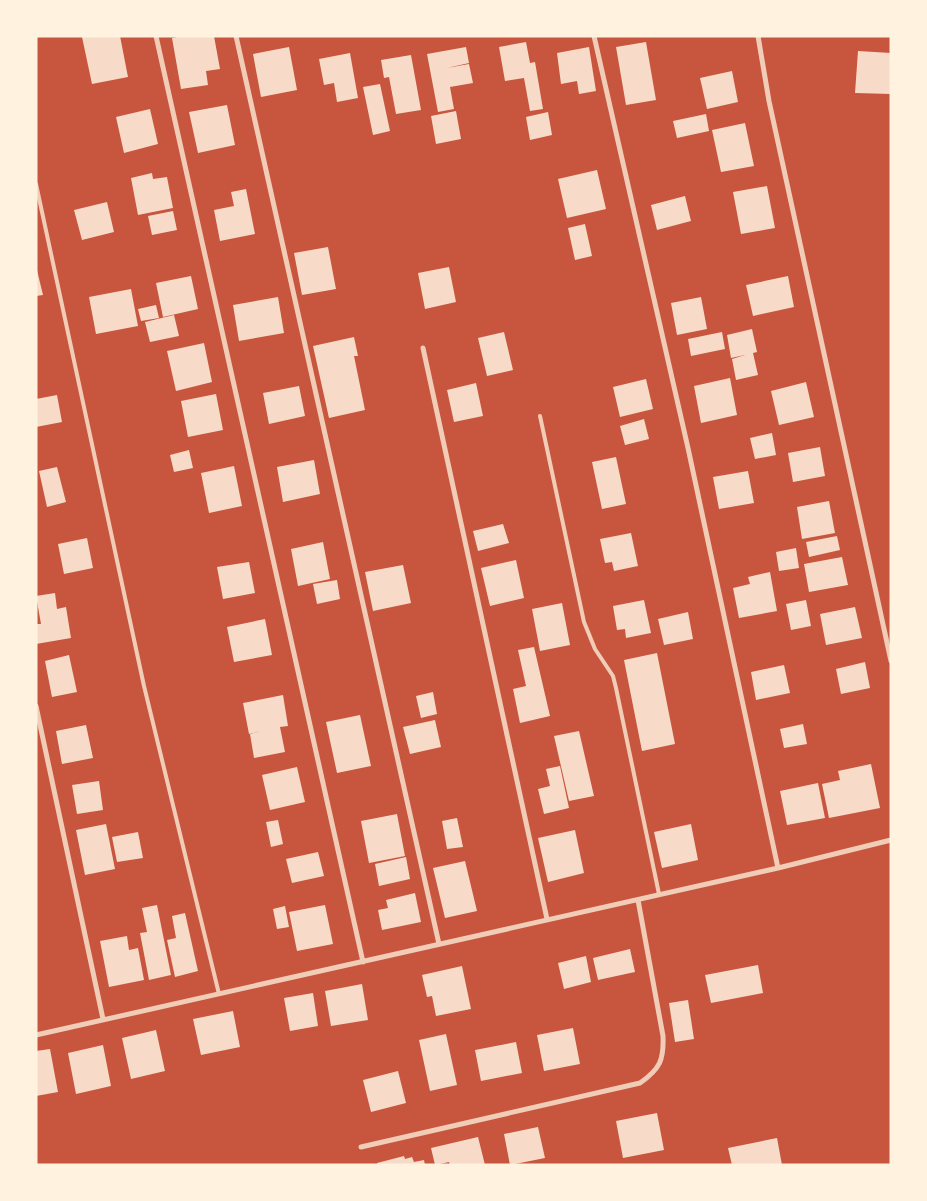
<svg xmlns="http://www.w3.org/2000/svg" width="927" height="1201" font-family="Roboto,sans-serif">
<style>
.building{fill:#f7dbc8}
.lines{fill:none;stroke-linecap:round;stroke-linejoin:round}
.service{stroke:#f1ccb7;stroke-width:4}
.minor{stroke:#f1ccb7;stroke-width:5}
</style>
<rect width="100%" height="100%" fill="#c8553d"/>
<path class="building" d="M 120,36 L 128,77 L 92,84 L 82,37 Z
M 182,36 L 214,36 L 220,69 L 206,71 L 208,85 L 181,89 L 172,38 Z
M 526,42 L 530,63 L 535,62 L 543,109 L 530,111 L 524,78 L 505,81 L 499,47 Z
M 646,42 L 656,100 L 626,105 L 616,47 Z
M 289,47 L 297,90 L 261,97 L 253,54 Z
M 466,47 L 469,63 L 447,68 L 469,64 L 473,83 L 450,87 L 454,109 L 438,112 L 427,54 Z
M 589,47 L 596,91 L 579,94 L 577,81 L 561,84 L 557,53 Z
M 858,51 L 891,53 L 891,94 L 855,93 Z
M 350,53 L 358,98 L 337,102 L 334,83 L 324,85 L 319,59 Z
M 411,55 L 421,110 L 396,114 L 389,77 L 384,78 L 381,60 Z
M 732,71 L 738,102 L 707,109 L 700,78 Z
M 380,84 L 390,131 L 373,135 L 363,87 Z
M 227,105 L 235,145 L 198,153 L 189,112 Z
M 150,109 L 158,144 L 124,153 L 116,117 Z
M 456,111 L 461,139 L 436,144 L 431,116 Z
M 548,112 L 552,135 L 530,140 L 526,117 Z
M 706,114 L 709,131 L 677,138 L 673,121 Z
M 745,123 L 754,166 L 721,172 L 712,130 Z
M 597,170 L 606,209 L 567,218 L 558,179 Z
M 152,173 L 153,179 L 167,177 L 173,208 L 138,215 L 131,178 Z
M 767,186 L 775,228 L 741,234 L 733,192 Z
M 246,189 L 255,234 L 220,241 L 214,210 L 234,206 L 231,192 Z
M 685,196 L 691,221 L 657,230 L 651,205 Z
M 107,202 L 114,232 L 82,240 L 74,210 Z
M 173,211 L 177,230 L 152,235 L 148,216 Z
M 585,224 L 592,256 L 575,260 L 568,228 Z
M 328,247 L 336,289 L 302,295 L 294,253 Z
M 36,266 L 43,295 L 36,296 Z
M 449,267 L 456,302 L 425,309 L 418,273 Z
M 191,276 L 198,309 L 163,317 L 156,283 Z
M 788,276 L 794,307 L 753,316 L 746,285 Z
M 131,289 L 138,326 L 96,334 L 89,297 Z
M 278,297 L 284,333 L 239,341 L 233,305 Z
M 701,297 L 707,329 L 677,335 L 671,303 Z
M 156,305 L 159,318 L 141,321 L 138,309 Z
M 174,315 L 179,336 L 150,342 L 145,322 Z
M 752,329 L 757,352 L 753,353 L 758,375 L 736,380 L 732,359 L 745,355 L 731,358 L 727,335 Z
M 504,332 L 513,370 L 487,376 L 478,338 Z
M 722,332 L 725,349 L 691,356 L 688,339 Z
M 354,337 L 358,356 L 354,356 L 365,410 L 329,418 L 313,346 Z
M 204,343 L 212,382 L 176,391 L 167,351 Z
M 730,378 L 737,415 L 701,423 L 694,386 Z
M 646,379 L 653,409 L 620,417 L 613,387 Z
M 806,382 L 814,417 L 779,425 L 771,391 Z
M 476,383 L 483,416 L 454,422 L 447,390 Z
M 299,386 L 305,416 L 269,424 L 263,393 Z
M 216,394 L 223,430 L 188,437 L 181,401 Z
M 57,395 L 62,422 L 36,427 L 36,399 Z
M 644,419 L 649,439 L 625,445 L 620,426 Z
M 772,433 L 776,455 L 755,459 L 750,438 Z
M 820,447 L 825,476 L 793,482 L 788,453 Z
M 189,450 L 193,468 L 174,472 L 170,455 Z
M 616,457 L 626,504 L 602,509 L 592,462 Z
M 314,460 L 320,494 L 283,502 L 277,467 Z
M 234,466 L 242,506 L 209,513 L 201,473 Z
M 57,467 L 66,502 L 47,507 L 39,471 Z
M 748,471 L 754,503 L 719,509 L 713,477 Z
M 829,501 L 835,533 L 802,539 L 797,507 Z
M 503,524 L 509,543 L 478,551 L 473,531 Z
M 631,533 L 638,566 L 614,571 L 612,562 L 605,563 L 600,539 Z
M 837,536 L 840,550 L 809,557 L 806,542 Z
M 87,538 L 93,568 L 64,574 L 58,544 Z
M 323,542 L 330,579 L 298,586 L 291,549 Z
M 796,548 L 799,568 L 779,571 L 776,552 Z
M 842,557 L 848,585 L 809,592 L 804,564 Z
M 516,560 L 524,598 L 490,606 L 481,568 Z
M 249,562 L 255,593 L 223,599 L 217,567 Z
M 403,565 L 411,603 L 373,611 L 365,572 Z
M 770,572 L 777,611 L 739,618 L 733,588 L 750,584 L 748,577 Z
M 337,580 L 340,599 L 317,604 L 313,584 Z
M 55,593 L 57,609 L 66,607 L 71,638 L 36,644 L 36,624 L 41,624 L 36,596 Z
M 644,600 L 651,633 L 626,638 L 625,629 L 617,630 L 613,606 Z
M 806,600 L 811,626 L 791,630 L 786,604 Z
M 562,603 L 570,645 L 540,651 L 532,609 Z
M 855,607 L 862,638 L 826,645 L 820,614 Z
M 688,612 L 693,639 L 664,645 L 658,619 Z
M 265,619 L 272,655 L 234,662 L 227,627 Z
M 534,647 L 550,716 L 520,723 L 513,689 L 526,686 L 518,650 Z
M 657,653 L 675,744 L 642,751 L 624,660 Z
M 69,655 L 77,692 L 52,697 L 45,661 Z
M 865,662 L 870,688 L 841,694 L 836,669 Z
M 784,665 L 790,693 L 756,700 L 751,672 Z
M 433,692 L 437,714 L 421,718 L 416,696 Z
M 283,695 L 288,726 L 280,727 L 285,752 L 254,758 L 250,734 L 261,731 L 249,734 L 243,703 Z
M 360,715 L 371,766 L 337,773 L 326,722 Z
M 435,720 L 441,747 L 410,754 L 403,727 Z
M 803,724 L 807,744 L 784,748 L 780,729 Z
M 86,725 L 93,758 L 62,764 L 56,731 Z
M 579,731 L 594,796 L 569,801 L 554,736 Z
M 871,764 L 880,808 L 829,818 L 822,784 L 840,780 L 838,771 Z
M 560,766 L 569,808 L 544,814 L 538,789 L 550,786 L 546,769 Z
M 297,767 L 305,802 L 270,810 L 262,775 Z
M 99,781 L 103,810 L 77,814 L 72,785 Z
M 818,783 L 825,818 L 787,825 L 780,791 Z
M 397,814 L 405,856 L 369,863 L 361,821 Z
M 457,818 L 463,847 L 447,849 L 442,821 Z
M 278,820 L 283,844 L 271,847 L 266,822 Z
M 106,824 L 115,869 L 85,875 L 76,830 Z
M 691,824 L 698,860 L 662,868 L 654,832 Z
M 575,830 L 584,873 L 548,882 L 538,838 Z
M 138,832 L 143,858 L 117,862 L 112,837 Z
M 318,852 L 324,876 L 292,883 L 286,859 Z
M 406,857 L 410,879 L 379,886 L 375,864 Z
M 465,861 L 477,911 L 445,918 L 433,868 Z
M 415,893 L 421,922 L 382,930 L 378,910 L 388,908 L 386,900 Z
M 157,905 L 171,975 L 149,980 L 140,933 L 147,932 L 142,908 Z
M 325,905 L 333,944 L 297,951 L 289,912 Z
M 285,906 L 289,927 L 277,929 L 273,909 Z
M 185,913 L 198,971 L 175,977 L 167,940 L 176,938 L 172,916 Z
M 127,936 L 129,950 L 138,948 L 144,980 L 109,987 L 100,941 Z
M 630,949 L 635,972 L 598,980 L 593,958 Z
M 586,956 L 591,982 L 564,989 L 558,963 Z
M 758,965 L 763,993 L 711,1003 L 705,975 Z
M 462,966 L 471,1009 L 436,1016 L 432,996 L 427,997 L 422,975 Z
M 362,984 L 368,1020 L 331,1026 L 325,991 Z
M 313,993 L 318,1026 L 290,1031 L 284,998 Z
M 688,1000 L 694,1039 L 675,1042 L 669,1003 Z
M 233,1011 L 240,1047 L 201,1055 L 193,1019 Z
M 573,1028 L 580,1064 L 544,1071 L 537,1035 Z
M 156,1030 L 165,1071 L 131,1079 L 122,1038 Z
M 446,1034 L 457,1085 L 430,1091 L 419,1040 Z
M 516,1042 L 522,1073 L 481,1081 L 475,1050 Z
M 103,1045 L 111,1086 L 76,1094 L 68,1053 Z
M 50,1049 L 58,1092 L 36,1096 L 36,1051 Z
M 398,1071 L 406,1103 L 371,1112 L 363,1080 Z
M 657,1113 L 664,1150 L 623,1158 L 616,1121 Z
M 538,1127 L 545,1158 L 510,1165 L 504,1134 Z
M 478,1137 L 485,1165 L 450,1165 L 449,1162 L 435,1165 L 431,1148 Z
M 777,1138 L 782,1165 L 732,1165 L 728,1148 Z
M 404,1156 L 405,1159 L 412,1157 L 414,1162 L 424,1160 L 425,1165 L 377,1165 L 377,1163 Z"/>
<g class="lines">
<path class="service" d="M 36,184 L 144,686 L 219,994
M 540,416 L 584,622 L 595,649 L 613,676 L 616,688 L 659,894"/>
<path class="minor" d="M 156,36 L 363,962
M 236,36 L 439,944
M 594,36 L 688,448 L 778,868
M 758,36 L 769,101 L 891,661
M 423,348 L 547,919
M 36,706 L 103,1019
M 36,1035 L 778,868 L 891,840
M 361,1147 L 640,1083 C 660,1069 664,1060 663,1036 L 638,900"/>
</g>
<rect width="927" height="1201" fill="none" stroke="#fff3e0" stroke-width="75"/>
</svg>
